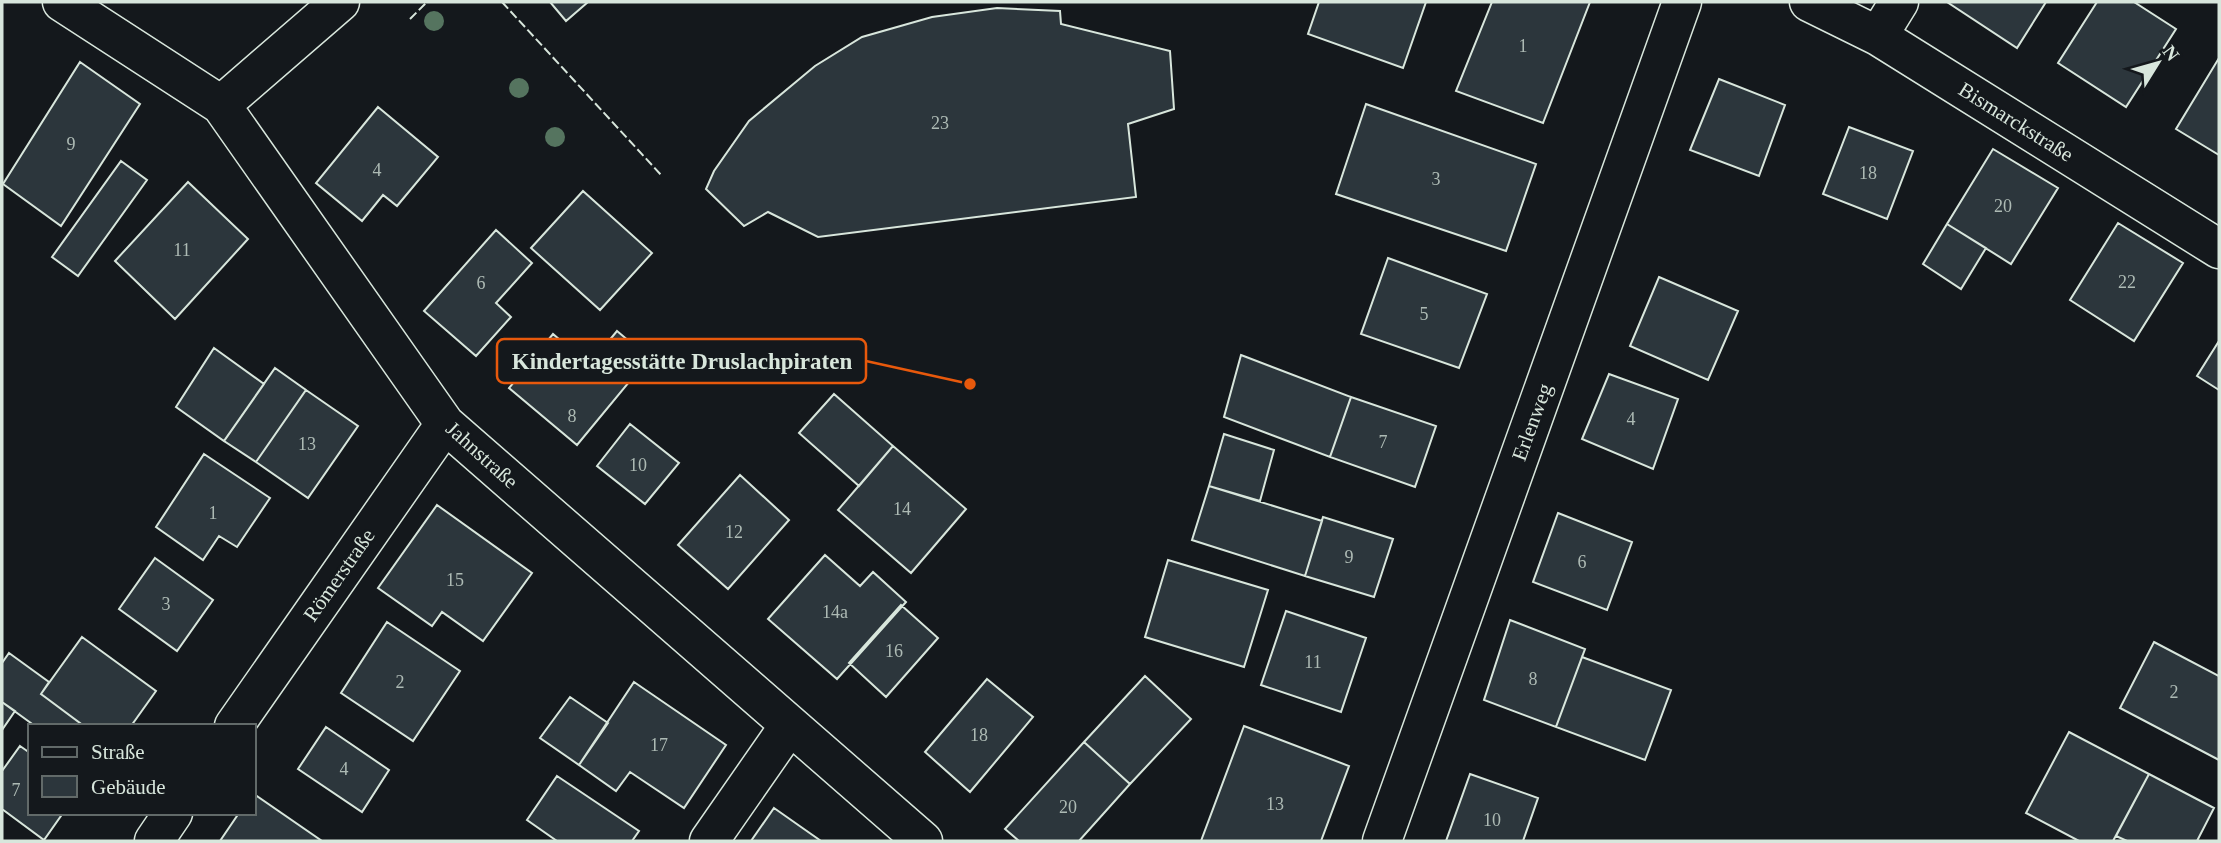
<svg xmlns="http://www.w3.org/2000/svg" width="2221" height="843" font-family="'Times New Roman',serif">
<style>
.building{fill:#2c363c;stroke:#d8e6dc;stroke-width:2}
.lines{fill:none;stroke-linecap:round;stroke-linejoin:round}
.minor-casing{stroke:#d8e6dc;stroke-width:41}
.minor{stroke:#14181c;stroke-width:38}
.fence{stroke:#d8e6dc;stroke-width:2;stroke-dasharray:9 3.5;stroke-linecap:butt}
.tree{fill:#55745f}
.labels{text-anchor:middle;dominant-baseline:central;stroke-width:5;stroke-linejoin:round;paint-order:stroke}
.number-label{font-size:18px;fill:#adbab4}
.street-label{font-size:21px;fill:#d8e6dc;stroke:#14181c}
.leader{fill:none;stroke:#e8590c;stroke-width:2.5}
.callout-dot{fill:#e8590c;stroke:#14181c;stroke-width:2.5}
.callout{fill:#14181c;stroke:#e8590c;stroke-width:2.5}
.callout-label{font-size:23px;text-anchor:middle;font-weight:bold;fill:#d8e6dc}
</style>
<rect width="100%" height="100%" fill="#14181c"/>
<path class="building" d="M 550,2 L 588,2 L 566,21 Z
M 1319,2 L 1426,2 L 1403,68 L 1308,34 Z
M 1492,2 L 1590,2 L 1543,123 L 1456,91 Z
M 1947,2 L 2046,2 L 2017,48 Z
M 2097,2 L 2134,2 L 2176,29 L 2126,107 L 2058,63 Z
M 997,8 L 1060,11 L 1061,24 L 1170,51 L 1174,109 L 1128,124 L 1136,197 L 818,237 L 768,212 L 744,226 L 706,189 L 714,171 L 749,121 L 815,66 L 862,37 L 932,17 Z
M 2219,58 L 2219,155 L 2176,129 Z
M 80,62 L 140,104 L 61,226 L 3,184 Z
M 1719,79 L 1785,105 L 1759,176 L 1690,150 Z
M 1366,104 L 1536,164 L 1506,251 L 1336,194 Z
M 378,107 L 438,157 L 397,206 L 383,195 L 362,221 L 316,183 Z
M 1849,127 L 1913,151 L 1887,219 L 1823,194 Z
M 1993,149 L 2058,188 L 2011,264 L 1947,224 Z
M 121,161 L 147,180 L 78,276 L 52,257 Z
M 188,182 L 248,239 L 175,319 L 115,261 Z
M 583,191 L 652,253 L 600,310 L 531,248 Z
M 2118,223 L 2183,263 L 2134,341 L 2070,300 Z
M 1947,224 L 1986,248 L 1961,289 L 1923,264 Z
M 496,230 L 532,263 L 496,303 L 511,317 L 476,356 L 424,311 Z
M 1388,258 L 1487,294 L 1459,368 L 1361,334 Z
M 1659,277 L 1738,311 L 1708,380 L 1630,346 Z
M 617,331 L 649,358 L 577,445 L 509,388 L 553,334 L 589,365 Z
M 2219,341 L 2219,390 L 2197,376 Z
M 214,348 L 264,384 L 224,441 L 176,407 Z
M 1241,355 L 1351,397 L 1330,457 L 1224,417 Z
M 275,368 L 306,390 L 256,462 L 224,441 Z
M 1609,374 L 1678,399 L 1653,469 L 1582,439 Z
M 306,390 L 358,426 L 308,498 L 256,462 Z
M 834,394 L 893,446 L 859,486 L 799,433 Z
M 1351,397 L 1436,426 L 1415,487 L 1330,457 Z
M 630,424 L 679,463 L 645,504 L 597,466 Z
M 1224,434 L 1274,450 L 1260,501 L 1209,486 Z
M 893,446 L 966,509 L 911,573 L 838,510 Z
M 204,454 L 270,498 L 237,547 L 219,536 L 203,560 L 156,527 Z
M 740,475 L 789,520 L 728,589 L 678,545 Z
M 1209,486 L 1322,521 L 1305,576 L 1192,540 Z
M 437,505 L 532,573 L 483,641 L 442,612 L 432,626 L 378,588 Z
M 1558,513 L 1632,542 L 1607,610 L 1533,582 Z
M 1323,517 L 1393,539 L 1374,597 L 1305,576 Z
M 825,555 L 860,586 L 873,572 L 906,602 L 837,679 L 768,619 Z
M 155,558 L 213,600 L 177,651 L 119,609 Z
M 1168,560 L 1268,590 L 1244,667 L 1145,637 Z
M 901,605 L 938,638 L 886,697 L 849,663 Z
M 1286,611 L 1366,638 L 1341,712 L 1261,685 Z
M 1510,620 L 1585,649 L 1556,727 L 1484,700 Z
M 387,622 L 460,671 L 413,741 L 341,693 Z
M 82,637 L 156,691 L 131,726 L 84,726 L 41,694 Z
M 2154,642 L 2219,676 L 2219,760 L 2120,708 Z
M 9,653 L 49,682 L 41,694 L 84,726 L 35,726 L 2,702 L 2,663 Z
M 1582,657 L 1671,690 L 1645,760 L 1556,727 Z
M 1145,676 L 1191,719 L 1130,784 L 1084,742 Z
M 987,679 L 1033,717 L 970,792 L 925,752 Z
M 634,682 L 726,745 L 684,808 L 630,772 L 616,791 L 579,765 Z
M 570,697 L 608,723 L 579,765 L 540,738 Z
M 2,702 L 15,711 L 2,730 Z
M 1244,726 L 1349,766 L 1321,841 L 1201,841 Z
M 326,727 L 389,770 L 362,812 L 298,769 Z
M 2069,732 L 2149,774 L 2113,841 L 2079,841 L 2026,813 Z
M 1084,742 L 1130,784 L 1079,841 L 1019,841 L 1005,829 Z
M 20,746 L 30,753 L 30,813 L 63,813 L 44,840 L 2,809 L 2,771 Z
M 1470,774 L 1538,798 L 1523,841 L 1446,841 Z
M 2149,774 L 2214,808 L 2197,841 L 2127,841 L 2116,836 Z
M 557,776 L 639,831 L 632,841 L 557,841 L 527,820 Z
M 254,794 L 322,841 L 220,841 L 239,813 L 254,813 Z
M 774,808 L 821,841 L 751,841 Z"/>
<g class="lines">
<defs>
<path id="minor" d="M 62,2 L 221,105 L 445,424 L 923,841
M 1809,2 L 1878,36 L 2219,249
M 1878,36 L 1899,2
M 221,105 L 340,2
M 234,726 L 445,424
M 154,841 L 173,813
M 709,841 L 789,726
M 1382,841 L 1682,2"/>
</defs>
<use href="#minor" class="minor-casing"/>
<use href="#minor" class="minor"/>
<path class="fence" d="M 502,2 L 662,176
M 410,19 L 427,2"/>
</g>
<g class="tree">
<circle cx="434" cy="21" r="10"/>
<circle cx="519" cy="88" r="10"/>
<circle cx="555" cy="137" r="10"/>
</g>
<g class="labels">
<g class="number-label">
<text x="1523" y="46">1</text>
<text x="940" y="123">23</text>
<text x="71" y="144">9</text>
<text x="377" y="170">4</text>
<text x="1868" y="173">18</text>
<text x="1436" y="179">3</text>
<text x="2003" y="206">20</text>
<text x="182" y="250">11</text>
<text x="2127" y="282">22</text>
<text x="481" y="283">6</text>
<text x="1424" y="314">5</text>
<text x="572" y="416">8</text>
<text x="1631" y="419">4</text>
<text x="1383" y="442">7</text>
<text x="307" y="444">13</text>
<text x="638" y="465">10</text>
<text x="902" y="509">14</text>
<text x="213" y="513">1</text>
<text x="734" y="532">12</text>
<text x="1349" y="557">9</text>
<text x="1582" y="562">6</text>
<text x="455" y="580">15</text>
<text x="166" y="604">3</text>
<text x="835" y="612">14a</text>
<text x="894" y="651">16</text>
<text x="1313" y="662">11</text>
<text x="1533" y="679">8</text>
<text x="400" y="682">2</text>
<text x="2174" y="692">2</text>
<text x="979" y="735">18</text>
<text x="659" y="745">17</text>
<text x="344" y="769">4</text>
<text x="16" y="790">7</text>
<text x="1275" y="804">13</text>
<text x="1068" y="807">20</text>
<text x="1492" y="820">10</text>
</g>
<g class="street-label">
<text transform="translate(2016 122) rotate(32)">Bismarckstraße</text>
<text transform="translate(1532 422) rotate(-70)">Erlenweg</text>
<text transform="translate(482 455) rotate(42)">Jahnstraße</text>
<text transform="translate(339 575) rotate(-55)">Römerstraße</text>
</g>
</g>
<path class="leader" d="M970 384L866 361"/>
<circle class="callout-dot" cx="970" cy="384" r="7"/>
<rect class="callout" x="497" y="339" width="369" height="44" rx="7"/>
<g class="callout-label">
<text x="682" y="369">Kindertagesstätte Druslachpiraten</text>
</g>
<rect width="2221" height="843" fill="none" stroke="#d8e6dc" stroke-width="7"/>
<rect x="28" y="724" width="228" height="91" fill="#14181c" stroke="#626a69" stroke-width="2"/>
<rect x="42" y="747" width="35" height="10" fill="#14181c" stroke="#626a69" stroke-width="2"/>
<text x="91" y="759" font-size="21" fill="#d8e6dc">Straße</text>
<rect x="42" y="776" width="35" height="21" fill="#2c363c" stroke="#626a69" stroke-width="2"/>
<text x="91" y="794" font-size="21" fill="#d8e6dc">Gebäude</text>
<g transform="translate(2158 63) rotate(53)" stroke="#14181c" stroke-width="5" paint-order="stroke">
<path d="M0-5L12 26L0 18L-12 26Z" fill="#d8e6dc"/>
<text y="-10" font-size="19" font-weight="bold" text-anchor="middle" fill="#d8e6dc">N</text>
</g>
</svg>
